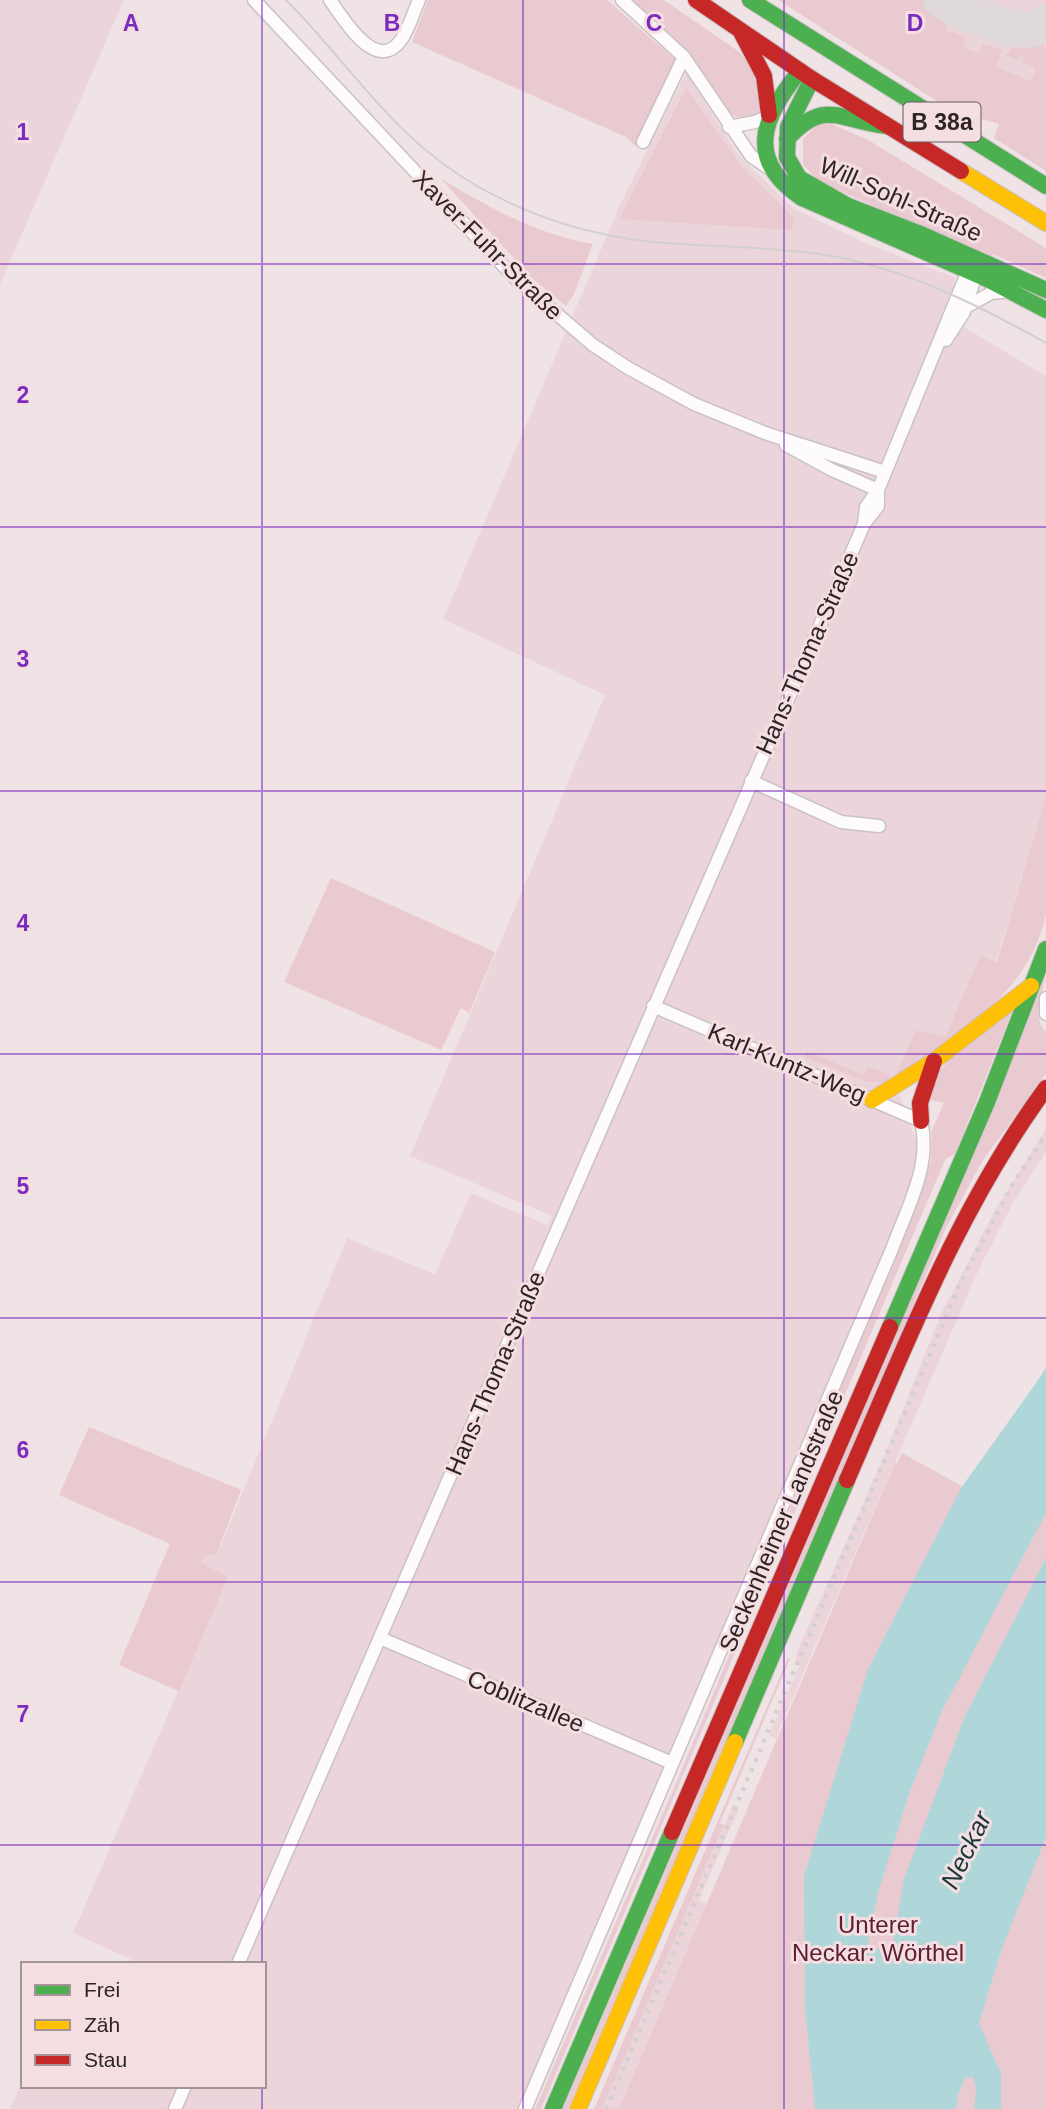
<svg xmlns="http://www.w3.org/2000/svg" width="1046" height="2109" font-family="Helvetica,sans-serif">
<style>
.built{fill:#ecd5da}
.green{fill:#eacad1}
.water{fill:#afd7d9}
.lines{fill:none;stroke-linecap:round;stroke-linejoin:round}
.taxiway{stroke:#e0d9da;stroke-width:37}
.street-casing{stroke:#cbc1c3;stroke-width:15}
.fast-casing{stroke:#cbc1c3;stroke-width:18}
.slow-casing{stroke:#cbc1c3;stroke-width:18}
.jam-casing{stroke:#cbc1c3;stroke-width:18}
.street{stroke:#fdfbfb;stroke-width:12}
.fast{stroke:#4caf50;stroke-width:16}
.slow{stroke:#ffc107;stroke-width:16}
.jam{stroke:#c62828;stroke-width:16}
.tram{stroke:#d2cfcf;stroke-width:2}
.rail{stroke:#d2cfcf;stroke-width:4.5;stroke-dasharray:3.5 7;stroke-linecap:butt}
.grid{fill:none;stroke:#7b2cbf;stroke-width:2;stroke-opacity:0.55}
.labels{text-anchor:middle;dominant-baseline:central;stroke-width:6;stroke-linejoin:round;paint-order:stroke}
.shield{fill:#f4dee2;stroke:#685c5e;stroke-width:2}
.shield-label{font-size:23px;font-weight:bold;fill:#2c2425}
.street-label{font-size:24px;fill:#2c2425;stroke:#f4dee2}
.park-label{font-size:24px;fill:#5e1e31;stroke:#f4dee2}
.water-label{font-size:26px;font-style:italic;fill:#183839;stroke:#f4dee2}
.grid-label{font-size:23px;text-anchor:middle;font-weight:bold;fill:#7b2cbf;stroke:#f4dee2;stroke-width:6;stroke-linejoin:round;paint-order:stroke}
</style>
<rect width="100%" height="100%" fill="#efe3e6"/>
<path class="built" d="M 0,0 L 124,0 L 0,284 Z
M 863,0 L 1046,0 L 1046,107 Z
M 686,73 L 739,156 L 793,208 L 863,242 L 956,278 L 944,315 L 1046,376 L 1046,795 L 996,963 L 980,956 L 945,1038 L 894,1080 L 917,1143 L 913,1178 L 830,1383 L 518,2109 L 10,2109 L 23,2080 L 23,2086 L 264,2086 L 264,1964 L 141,1964 L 73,1933 L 178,1691 L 119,1665 L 170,1544 L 218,1552 L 347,1238 L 435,1274 L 471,1193 L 547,1225 L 552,1216 L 410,1156 L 605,695 L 443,619 L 620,205 Z
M 1046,1129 L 1046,1152 L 1013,1203 L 979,1269 L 806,1667 L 777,1735 L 779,1740 L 769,1735 L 800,1665 L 795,1662 L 798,1649 L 883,1459 L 940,1316 L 995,1210 Z
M 733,1805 L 739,1808 L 699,1900 L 708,1904 L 706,1909 L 619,2109 L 602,2109 Z"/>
<path class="green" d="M 428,0 L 607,0 L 678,62 L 635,146 L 626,137 L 412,42 Z
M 630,0 L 664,0 L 738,51 L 755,68 L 761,109 L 755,117 L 743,120 L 731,114 L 691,54 Z
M 778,0 L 930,0 L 950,18 L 946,30 L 966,37 L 963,48 L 979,53 L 982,43 L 1002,50 L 996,67 L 1031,81 L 1036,68 L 1022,62 L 1024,57 L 1020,56 L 1018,61 L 1006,55 L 1018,39 L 1042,41 L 1046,54 L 1046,171 L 994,138 L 999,124 L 951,110 Z
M 686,88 L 742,167 L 795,219 L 791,230 L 619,219 Z
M 829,123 L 868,140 L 1046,248 L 1046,278 L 993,254 L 990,258 L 818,181 L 803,164 L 803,139 L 818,125 Z
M 441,179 C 490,208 537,234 593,244 L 574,294 L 566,306 L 534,280 Z
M 1046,795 C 1046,828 1046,885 1046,914 C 1029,996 956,1034 894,1080 L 916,1030 L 945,1037 L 980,956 L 997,962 Z
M 331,878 L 495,952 L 469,1013 L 461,1008 L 441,1050 L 284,982 Z
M 1046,975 L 1038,1010 L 1040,1024 L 1046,1032 L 1046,1074 L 983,1160 L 947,1226 L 568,2109 L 563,2109 L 991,1115 Z
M 1013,1009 L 955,1154 L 946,1158 L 921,1216 L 541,2109 L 535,2109 L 677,1781 L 918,1201 L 931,1161 L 932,1130 L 944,1103 L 928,1099 L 937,1073 L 950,1060 Z
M 807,1051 L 864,1075 L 868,1067 L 891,1075 L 889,1082 L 867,1082 L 804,1057 Z
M 1046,1367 L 1046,2109 L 619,2109 L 895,1463 L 897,1463 L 902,1453 L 969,1490 Z
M 89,1427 L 241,1490 L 217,1553 L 203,1557 L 201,1563 L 228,1577 L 179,1691 L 119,1665 L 170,1544 L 59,1495 Z
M 788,1658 L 790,1659 L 720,1823 L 724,1825 L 612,2086 L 602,2109 L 594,2109 Z"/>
<path class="water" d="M 1046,1369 L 1046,1513 L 941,1713 L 910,1791 L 878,1893 L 867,1949 L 892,1949 L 904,1879 L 964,1718 L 1046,1558 L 1046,1837 L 1002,1948 L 979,2023 L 1001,2074 L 1001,2109 L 974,2109 L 976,2088 L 973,2077 L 965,2078 L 958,2094 L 956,2109 L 815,2109 L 805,2009 L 804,1876 L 868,1669 L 961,1488 Z"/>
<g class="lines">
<path class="taxiway" d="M 942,0 C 958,11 1006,29 1026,30 C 1033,30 1040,26 1046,22"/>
<defs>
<path id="street" d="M 254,0 L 516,279 L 593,345 L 628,368 L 694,404 L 765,433 L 885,472
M 330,0 C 343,18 376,75 401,40 C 409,29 413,13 419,0
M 622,0 L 684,57 L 751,156 L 770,169
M 729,127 L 755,122 L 769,116
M 643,142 L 684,57
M 966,307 L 991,293 L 1011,291
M 946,340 L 964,312 L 978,268
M 786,445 L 832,470 L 878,490
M 864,524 L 878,506 L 878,490
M 751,781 L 841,822 L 879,826
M 1046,998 L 1046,1014
M 380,1638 L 672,1763
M 238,1964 L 864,524 L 866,507 L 878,490 L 970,266
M 175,2109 L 185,2086
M 525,2109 L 892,1249 C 907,1208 932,1165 921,1121 L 653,1006"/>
<path id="fast" d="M 750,0 L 1046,186
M 800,71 C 762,117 745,160 802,198 L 987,279 L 1046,310
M 812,79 L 788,127 L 787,157 L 799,178 L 848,206 L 923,235 L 1046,290
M 787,139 C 826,97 838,121 887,126
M 890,1327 L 987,1102 L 1046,949
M 735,1742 L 847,1480
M 553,2109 L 672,1832"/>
<path id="slow" d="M 961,171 L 1046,223
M 872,1100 L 934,1061 L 1031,986
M 578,2109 L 735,1742"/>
<path id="jam" d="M 696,0 L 812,79 L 961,171
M 740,30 L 764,76 L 769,115
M 921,1121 L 920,1103 L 934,1061
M 847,1480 C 906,1345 958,1208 1046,1088
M 672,1832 L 890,1327"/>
</defs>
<use href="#street" class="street-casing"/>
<use href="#fast" class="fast-casing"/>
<use href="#slow" class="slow-casing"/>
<use href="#jam" class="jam-casing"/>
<use href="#street" class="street"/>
<use href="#fast" class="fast"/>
<use href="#slow" class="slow"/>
<use href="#jam" class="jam"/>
<path class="tram" d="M 286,0 C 353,67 393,139 479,187 C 530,216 587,234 645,241 C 705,248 765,245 825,255 C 905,268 976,304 1046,343"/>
<path class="rail" d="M 606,2109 L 960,1284 L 1012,1185 L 1046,1134"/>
</g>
<path class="grid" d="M 262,0 L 262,1964M 523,0 L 523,2109M 784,0 L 784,2109M 0,264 L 1046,264M 0,527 L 1046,527M 0,791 L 1046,791M 0,1054 L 1046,1054M 0,1318 L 1046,1318M 0,1582 L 1046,1582M 0,1845 L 1046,1845M 262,2086 L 262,2109"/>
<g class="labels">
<rect class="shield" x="903.5" y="102.5" width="77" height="39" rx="5"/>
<g class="shield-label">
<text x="942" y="122">B 38a</text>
</g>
<g class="street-label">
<text transform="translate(901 199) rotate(24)">Will-Sohl-Straße</text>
<text transform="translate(488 245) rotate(45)">Xaver-Fuhr-Straße</text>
<text transform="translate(807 653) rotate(-66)">Hans-Thoma-Straße</text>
<text transform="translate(787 1063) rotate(23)">Karl-Kuntz-Weg</text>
<text transform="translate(495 1373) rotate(-67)">Hans-Thoma-Straße</text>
<text transform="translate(781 1521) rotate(-67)">Seckenheimer Landstraße</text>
<text transform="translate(526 1701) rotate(23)">Coblitzallee</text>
</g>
<g class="park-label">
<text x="878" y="1924">Unterer<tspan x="878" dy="28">Neckar: Wörthel</tspan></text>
</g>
<g class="water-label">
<text transform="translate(966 1850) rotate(-64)">Neckar</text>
</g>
</g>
<g class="grid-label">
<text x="131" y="31">A</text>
<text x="392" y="31">B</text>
<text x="654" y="31">C</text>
<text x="915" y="31">D</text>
<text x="23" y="140">1</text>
<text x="23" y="403">2</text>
<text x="23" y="667">3</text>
<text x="23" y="931">4</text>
<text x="23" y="1194">5</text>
<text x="23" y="1458">6</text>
<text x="23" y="1722">7</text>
</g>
<rect x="21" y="1962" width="245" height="126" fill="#f4dee2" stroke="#a49496" stroke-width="2"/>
<rect x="35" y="1985" width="35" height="10" fill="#4caf50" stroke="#a49496" stroke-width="2"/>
<text x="84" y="1997" font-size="21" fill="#2c2425">Frei</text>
<rect x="35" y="2020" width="35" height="10" fill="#ffc107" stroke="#a49496" stroke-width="2"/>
<text x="84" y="2032" font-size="21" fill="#2c2425">Zäh</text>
<rect x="35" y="2055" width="35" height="10" fill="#c62828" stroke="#a49496" stroke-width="2"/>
<text x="84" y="2067" font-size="21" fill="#2c2425">Stau</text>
</svg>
